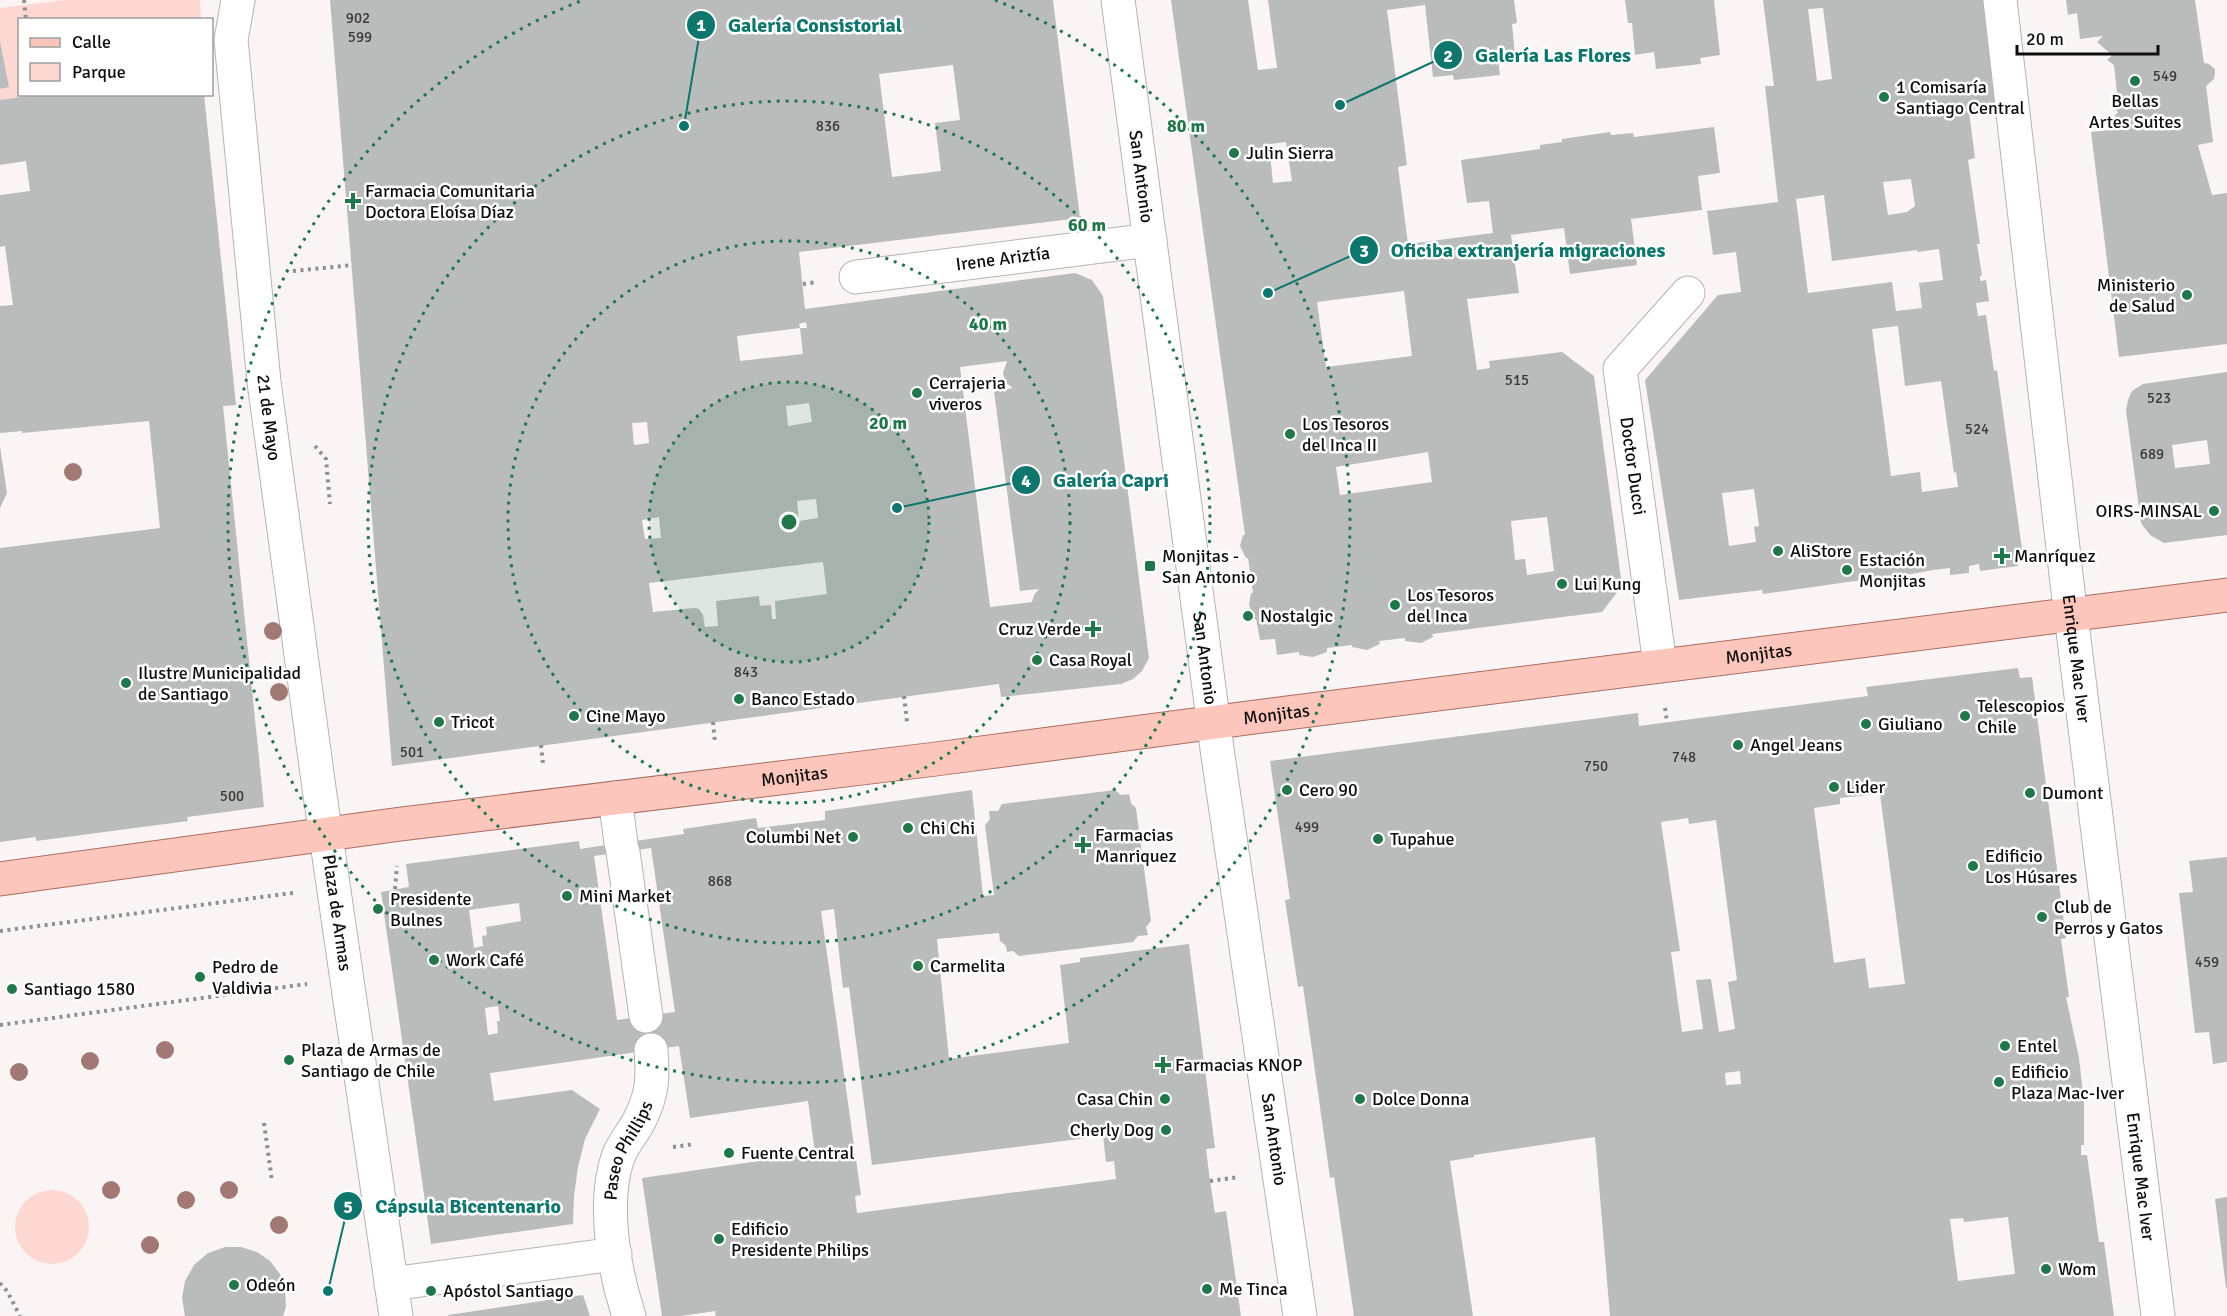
<svg xmlns="http://www.w3.org/2000/svg" width="2227" height="1316" font-family="Signika,sans-serif">
<style>
.green{fill:#fdd8d2}
.building{fill:#b9bcba;fill-rule:evenodd}
.lines{fill:none;stroke-linecap:round;stroke-linejoin:round}
.minor-casing{stroke:#b7b3b2;stroke-width:35}
.major-casing{stroke:#a96d63;stroke-width:35}
.path{stroke:#918e8d;stroke-width:4;stroke-dasharray:3 4.5;stroke-linecap:butt}
.minor{stroke:#fff;stroke-width:33}
.major{stroke:#fdc6bd;stroke-width:33}
.tree{fill:#a17874}
.ring{fill:none;stroke:#22774a;stroke-width:3;stroke-dasharray:3 6}
.poi-dot{fill:#22774a;stroke:#fff;stroke-width:2}
.labels{text-anchor:middle;dominant-baseline:central;stroke-width:5;stroke-linejoin:round;paint-order:stroke}
.number-label{font-size:15px;fill:#3a3938}
.poi-label{font-size:18px;fill:#0f0d0d;stroke:#fff;text-anchor:start}
.street-label{font-size:18px;fill:#0f0d0d;stroke:#fff}
.centre{fill:#22774a;stroke:#fff;stroke-width:3}
.ring-label{font-size:18px;text-anchor:middle;font-weight:bold;fill:#22774a;stroke:#fff;stroke-width:5;stroke-linejoin:round;paint-order:stroke}
.leader{fill:none;stroke:#0f766e;stroke-width:2}
.callout-dot{fill:#0f766e;stroke:#fff;stroke-width:2}
.mark-label{font-size:18px;text-anchor:middle;font-weight:bold;fill:#fff}
.callout-label{font-size:20px;text-anchor:middle;font-weight:bold;fill:#0f766e;stroke:#fff;stroke-width:5;stroke-linejoin:round;paint-order:stroke}
</style>
<rect width="100%" height="100%" fill="#faf5f4"/>
<path class="green" d="M 65,0 L 200,0 L 201,19 L 20,20 L 20,94 L 43,95 L 0,100 L 0,89 L 9,87 L 0,41 L 0,8 Z
M15 1227a37 37 0 1 1 74 0a37 37 0 1 1-74 0Z"/>
<path class="building" d="M 330,0 L 1053,0 L 1080,218 L 799,252 L 805,309 L 1075,273 L 1092,280 L 1103,296 L 1149,658 L 1142,671 L 1133,679 L 1121,684 L 1001,697 L 999,684 L 392,766 ZM 953,65 L 960,120 L 935,123 L 941,171 L 892,177 L 879,74 ZM 806,322 L 807,328 L 800,328 L 803,354 L 740,361 L 737,336 L 800,328 L 799,324 ZM 1007,361 L 1003,373 L 1006,383 L 1013,388 L 994,391 L 1020,591 L 1039,589 L 1034,595 L 1032,602 L 990,607 L 960,367 ZM 809,403 L 812,422 L 788,426 L 786,406 ZM 647,422 L 649,443 L 634,445 L 632,423 ZM 816,499 L 818,518 L 799,521 L 797,501 ZM 659,517 L 661,538 L 645,539 L 642,520 ZM 823,562 L 827,594 L 775,601 L 776,619 L 772,619 L 771,605 L 760,606 L 759,596 L 716,601 L 718,626 L 705,627 L 703,615 L 699,609 L 694,608 L 653,612 L 649,583 Z
M 1171,0 L 1248,0 L 1258,70 L 1277,68 L 1268,0 L 1514,0 L 1517,23 L 1512,24 L 1515,55 L 1498,58 L 1500,75 L 1454,80 L 1453,75 L 1433,77 L 1425,5 L 1387,10 L 1407,165 L 1398,167 L 1408,244 L 1493,233 L 1489,201 L 1467,203 L 1461,160 L 1540,149 L 1540,145 L 1562,142 L 1562,139 L 1610,132 L 1611,135 L 1633,133 L 1634,137 L 1714,127 L 1720,173 L 1698,176 L 1702,210 L 1631,219 L 1637,265 L 1570,274 L 1564,228 L 1511,235 L 1519,293 L 1467,299 L 1477,370 L 1490,368 L 1489,361 L 1562,352 L 1594,376 L 1622,586 L 1602,612 L 1432,634 L 1433,637 L 1421,643 L 1405,641 L 1405,638 L 1379,641 L 1380,644 L 1367,650 L 1352,647 L 1352,645 L 1327,648 L 1327,652 L 1313,657 L 1299,655 L 1299,652 L 1277,655 L 1275,639 L 1260,640 L 1256,619 L 1254,619 L 1249,605 L 1251,593 L 1253,593 L 1248,558 L 1246,558 L 1240,546 L 1243,535 L 1245,535 ZM 1286,142 L 1292,181 L 1273,183 L 1269,144 ZM 1404,291 L 1412,356 L 1326,367 L 1317,302 ZM 1428,452 L 1432,482 L 1340,495 L 1336,467 ZM 1547,517 L 1554,571 L 1527,575 L 1525,559 L 1515,560 L 1511,521 Z
M 1625,0 L 1714,0 L 1720,55 L 1700,58 L 1701,64 L 1656,69 L 1654,52 L 1635,55 L 1632,23 L 1628,23 Z
M 1763,0 L 1989,0 L 2003,108 L 1969,112 L 1975,158 L 1968,160 L 1980,244 L 1977,244 L 1982,275 L 1980,276 L 1980,281 L 1986,280 L 1989,301 L 1976,303 L 1978,316 L 1986,315 L 1994,371 L 1997,370 L 2022,549 L 2016,550 L 2018,566 L 1980,571 L 1979,564 L 1969,566 L 1969,573 L 1950,575 L 1950,568 L 1933,570 L 1905,575 L 1906,582 L 1863,587 L 1862,580 L 1763,594 L 1762,590 L 1679,600 L 1645,380 L 1718,295 L 1741,292 L 1736,252 L 1713,255 L 1707,211 L 1778,202 L 1765,86 L 1774,86 ZM 1823,8 L 1832,79 L 1817,81 L 1808,9 ZM 1911,179 L 1915,206 L 1907,212 L 1888,215 L 1883,182 ZM 1824,195 L 1832,261 L 1917,250 L 1917,252 L 1939,249 L 1943,280 L 1919,283 L 1922,308 L 1896,311 L 1892,282 L 1808,293 L 1796,199 ZM 1898,326 L 1905,386 L 1941,381 L 1954,473 L 1956,472 L 1958,487 L 1922,492 L 1920,472 L 1891,476 L 1872,329 ZM 1754,489 L 1759,526 L 1754,527 L 1756,542 L 1729,546 L 1722,493 Z
M 2066,0 L 2195,0 L 2204,63 L 2209,64 L 2215,69 L 2215,73 L 2214,79 L 2206,86 L 2213,142 L 2198,145 L 2212,195 L 2227,193 L 2227,344 L 2119,357 L 2091,132 L 2109,130 L 2106,127 L 2118,112 L 2114,108 L 2118,102 L 2114,65 L 2107,60 L 2112,55 L 2097,42 L 2103,36 L 2080,39 L 2077,13 L 2068,15 Z
M 0,41 L 9,87 L 0,89 Z
M 43,94 L 204,94 L 236,405 L 223,406 L 264,807 L 187,817 L 188,821 L 36,841 L 36,837 L 0,842 L 0,548 L 160,528 L 149,421 L 22,433 L 22,431 L 0,433 L 0,306 L 13,305 L 5,246 L 0,247 L 0,195 L 30,191 L 26,161 L 0,165 L 0,100 Z
M 2227,372 L 2227,535 L 2164,543 L 2150,535 L 2141,523 L 2126,410 L 2128,400 L 2132,391 L 2143,384 ZM 2207,440 L 2210,464 L 2175,468 L 2172,445 Z
M 0,446 L 7,493 L 0,508 Z
M 2018,668 L 2020,678 L 2032,677 L 2066,938 L 2061,939 L 2069,997 L 2066,997 L 2079,1058 L 2084,1102 L 2084,1145 L 2081,1145 L 2081,1155 L 2087,1155 L 2099,1242 L 2104,1242 L 2114,1316 L 1610,1316 L 1595,1137 L 1474,1155 L 1474,1157 L 1450,1161 L 1473,1316 L 1354,1316 L 1334,1177 L 1330,1178 L 1303,986 L 1298,987 L 1285,900 L 1290,899 L 1270,761 L 1638,713 L 1639,726 L 1868,696 L 1866,687 ZM 1880,794 L 1905,984 L 1869,988 L 1865,958 L 1834,963 L 1814,808 L 1840,804 L 1840,798 ZM 1688,818 L 1689,824 L 1716,820 L 1737,980 L 1728,982 L 1735,1029 L 1719,1032 L 1711,979 L 1696,980 L 1703,1029 L 1682,1032 L 1671,952 L 1680,951 L 1661,822 ZM 1740,1071 L 1741,1084 L 1726,1085 L 1725,1073 ZM 2008,1217 L 2015,1274 L 1958,1281 L 1950,1219 L 1963,1218 L 1964,1222 Z
M 972,790 L 983,896 L 994,895 L 985,825 L 990,819 L 989,811 L 998,811 L 1002,804 L 1115,790 L 1121,795 L 1129,794 L 1131,803 L 1136,808 L 1151,921 L 1146,927 L 1148,935 L 1138,936 L 1133,942 L 1019,956 L 1013,951 L 1007,952 L 1006,946 L 1000,941 L 999,933 L 937,939 L 949,1059 L 1069,1043 L 1060,965 L 1080,962 L 1080,958 L 1189,944 L 1215,1148 L 1206,1149 L 1210,1181 L 1215,1213 L 1226,1211 L 1241,1316 L 716,1316 L 715,1311 L 681,1316 L 662,1316 L 642,1178 L 815,1153 L 808,1101 L 690,1118 L 679,1046 L 490,1073 L 494,1101 L 572,1090 L 600,1109 L 585,1139 L 578,1167 L 574,1196 L 573,1224 L 431,1244 L 381,892 L 409,887 L 406,864 L 579,841 L 580,849 L 593,847 L 684,834 L 683,829 L 756,818 L 758,828 L 825,820 L 825,811 ZM 651,848 L 675,1012 L 617,1020 L 594,856 ZM 519,903 L 521,921 L 486,927 L 487,935 L 482,936 L 483,946 L 474,948 L 469,910 ZM 834,909 L 843,988 L 849,987 L 872,1165 L 1103,1136 L 1106,1162 L 1114,1161 L 1116,1179 L 857,1213 L 855,1196 L 861,1195 L 821,911 ZM 498,1006 L 500,1021 L 497,1021 L 498,1033 L 488,1035 L 485,1008 Z
M 2227,857 L 2227,1062 L 2213,1064 L 2209,1032 L 2195,1033 L 2179,893 L 2193,892 L 2189,861 Z
M 2227,1197 L 2227,1288 L 2226,1288 L 2215,1199 Z
M 225,1247 L 241,1247 L 257,1252 L 270,1261 L 280,1274 L 285,1290 L 286,1307 L 283,1316 L 185,1316 L 182,1298 L 185,1281 L 194,1265 L 208,1253 Z
M 583,1295 L 590,1316 L 448,1316 L 448,1315 Z"/>
<g class="lines">
<defs>
<g id="minor">
<path id="s1" d="M 238,0 L 231,40 L 264,382 L 319,788 L 396,1316"/>
<path id="s2" d="M 1118,0 L 1218,756 L 1300,1316"/>
<path id="s3" d="M 2000,0 L 2067,583 L 2158,1316"/>
<path id="s4" d="M 856,277 L 1150,240"/>
<path d="M 1660,665 L 1620,369 L 1688,293"/>
<path d="M 615,798 L 621,843"/>
<path d="M 623,852 L 646,1016"/>
<path d="M 391,1284 L 615,1254"/>
<path id="s5" d="M 629,1316 C 614,1271 602,1203 618,1157 C 623,1143 635,1131 641,1117 C 653,1092 653,1077 651,1050"/>
</g>
<g id="major">
<path id="s6" d="M 0,879 L 401,824 L 936,759 L 1255,717 L 2227,595"/>
</g>
</defs>
<use href="#minor" class="minor-casing"/>
<use href="#major" class="major-casing"/>
<path class="path" d="M 24,0 L 26,20
M 35,94 L 35,96
M 293,271 L 352,265
M 803,284 L 817,282
M 315,446 L 326,459 L 330,504
M 904,696 L 907,722
M 1665,708 L 1667,722
M 713,722 L 715,743
M 541,745 L 543,764
M 395,889 L 397,866
M 0,931 L 293,893
M 0,1025 L 307,984
M 264,1123 L 272,1181
M 673,1147 L 694,1144
M 1210,1181 L 1239,1177
M 0,1283 L 7,1291 L 20,1316"/>
<use href="#minor" class="minor"/>
<use href="#major" class="major"/>
</g>
<g class="tree">
<circle cx="73" cy="472" r="9"/>
<circle cx="273" cy="631" r="9"/>
<circle cx="279" cy="692" r="9"/>
<circle cx="165" cy="1050" r="9"/>
<circle cx="90" cy="1061" r="9"/>
<circle cx="19" cy="1072" r="9"/>
<circle cx="111" cy="1190" r="9"/>
<circle cx="229" cy="1190" r="9"/>
<circle cx="186" cy="1200" r="9"/>
<circle cx="279" cy="1225" r="9"/>
<circle cx="150" cy="1245" r="9"/>
</g>
<circle cx="789" cy="522" r="140" fill="#22774a" fill-opacity=".12"/>
<g class="ring">
<circle cx="789" cy="522" r="140"/>
<circle cx="789" cy="522" r="281"/>
<circle cx="789" cy="522" r="421"/>
<path d="M995 0A561 561 0 1 1 583 0"/>
</g>
<g class="poi-dot">
<circle cx="2135" cy="81" r="6"/>
<circle cx="1884" cy="97" r="6"/>
<circle cx="1234" cy="153" r="6"/>
<path d="M350 192h6v6h6v6h-6v6h-6v-6h-6v-6h6z"/>
<circle cx="2187" cy="295" r="6"/>
<circle cx="917" cy="393" r="6"/>
<circle cx="1290" cy="434" r="6"/>
<circle cx="2214" cy="511" r="6"/>
<circle cx="1778" cy="551" r="6"/>
<path d="M1999 547h6v6h6v6h-6v6h-6v-6h-6v-6h6z"/>
<rect x="1144" y="560" width="12" height="12" rx="3"/>
<circle cx="1847" cy="570" r="6"/>
<circle cx="1562" cy="584" r="6"/>
<circle cx="1395" cy="605" r="6"/>
<circle cx="1248" cy="616" r="6"/>
<path d="M1090 620h6v6h6v6h-6v6h-6v-6h-6v-6h6z"/>
<circle cx="1037" cy="660" r="6"/>
<circle cx="126" cy="683" r="6"/>
<circle cx="739" cy="699" r="6"/>
<circle cx="574" cy="716" r="6"/>
<circle cx="1965" cy="716" r="6"/>
<circle cx="439" cy="722" r="6"/>
<circle cx="1866" cy="724" r="6"/>
<circle cx="1738" cy="745" r="6"/>
<circle cx="1834" cy="787" r="6"/>
<circle cx="1287" cy="790" r="6"/>
<circle cx="2030" cy="793" r="6"/>
<circle cx="908" cy="828" r="6"/>
<circle cx="853" cy="837" r="6"/>
<circle cx="1378" cy="839" r="6"/>
<path d="M1080 836h6v6h6v6h-6v6h-6v-6h-6v-6h6z"/>
<circle cx="1973" cy="866" r="6"/>
<circle cx="567" cy="896" r="6"/>
<circle cx="378" cy="909" r="6"/>
<circle cx="2042" cy="917" r="6"/>
<circle cx="434" cy="960" r="6"/>
<circle cx="918" cy="966" r="6"/>
<circle cx="200" cy="977" r="6"/>
<circle cx="12" cy="989" r="6"/>
<circle cx="2005" cy="1046" r="6"/>
<circle cx="289" cy="1060" r="6"/>
<path d="M1160 1056h6v6h6v6h-6v6h-6v-6h-6v-6h6z"/>
<circle cx="1999" cy="1082" r="6"/>
<circle cx="1165" cy="1099" r="6"/>
<circle cx="1360" cy="1099" r="6"/>
<circle cx="1166" cy="1130" r="6"/>
<circle cx="729" cy="1153" r="6"/>
<circle cx="719" cy="1239" r="6"/>
<circle cx="2046" cy="1269" r="6"/>
<circle cx="234" cy="1285" r="6"/>
<circle cx="1207" cy="1289" r="6"/>
<circle cx="431" cy="1291" r="6"/>
</g>
<g class="labels">
<g class="number-label">
<text x="358" y="18">902</text>
<text x="360" y="37">599</text>
<text x="2165" y="76">549</text>
<text x="828" y="126">836</text>
<text x="1517" y="380">515</text>
<text x="2159" y="398">523</text>
<text x="1977" y="429">524</text>
<text x="2152" y="454">689</text>
<text x="746" y="672">843</text>
<text x="412" y="752">501</text>
<text x="1684" y="757">748</text>
<text x="1596" y="766">750</text>
<text x="232" y="796">500</text>
<text x="1307" y="827">499</text>
<text x="720" y="881">868</text>
<text x="2207" y="962">459</text>
</g>
<g class="poi-label">
<text x="1896" y="87">1 Comisaría<tspan x="1896" dy="21">Santiago Central</tspan></text>
<text x="2135" y="101" text-anchor="middle">Bellas<tspan x="2135" dy="21">Artes Suites</tspan></text>
<text x="1246" y="153">Julin Sierra</text>
<text x="365" y="191">Farmacia Comunitaria<tspan x="365" dy="21">Doctora Eloísa Díaz</tspan></text>
<text x="2175" y="285" text-anchor="end">Ministerio<tspan x="2175" dy="21">de Salud</tspan></text>
<text x="929" y="383">Cerrajeria<tspan x="929" dy="21">viveros</tspan></text>
<text x="1302" y="424">Los Tesoros<tspan x="1302" dy="21">del Inca II</tspan></text>
<text x="2202" y="511" text-anchor="end">OIRS-MINSAL</text>
<text x="1790" y="551">AliStore</text>
<text x="1162" y="556">Monjitas -<tspan x="1162" dy="21">San Antonio</tspan></text>
<text x="2014" y="556">Manríquez</text>
<text x="1859" y="560">Estación<tspan x="1859" dy="21">Monjitas</tspan></text>
<text x="1574" y="584">Lui Kung</text>
<text x="1407" y="595">Los Tesoros<tspan x="1407" dy="21">del Inca</tspan></text>
<text x="1260" y="616">Nostalgic</text>
<text x="1081" y="629" text-anchor="end">Cruz Verde</text>
<text x="1049" y="660">Casa Royal</text>
<text x="138" y="673">Ilustre Municipalidad<tspan x="138" dy="21">de Santiago</tspan></text>
<text x="751" y="699">Banco Estado</text>
<text x="1977" y="706">Telescopios<tspan x="1977" dy="21">Chile</tspan></text>
<text x="586" y="716">Cine Mayo</text>
<text x="451" y="722">Tricot</text>
<text x="1878" y="724">Giuliano</text>
<text x="1750" y="745">Angel Jeans</text>
<text x="1846" y="787">Lider</text>
<text x="1299" y="790">Cero 90</text>
<text x="2042" y="793">Dumont</text>
<text x="920" y="828">Chi Chi</text>
<text x="1095" y="835">Farmacias<tspan x="1095" dy="21">Manriquez</tspan></text>
<text x="841" y="837" text-anchor="end">Columbi Net</text>
<text x="1390" y="839">Tupahue</text>
<text x="1985" y="856">Edificio<tspan x="1985" dy="21">Los Húsares</tspan></text>
<text x="579" y="896">Mini Market</text>
<text x="390" y="899">Presidente<tspan x="390" dy="21">Bulnes</tspan></text>
<text x="2054" y="907">Club de<tspan x="2054" dy="21">Perros y Gatos</tspan></text>
<text x="446" y="960">Work Café</text>
<text x="930" y="966">Carmelita</text>
<text x="212" y="967">Pedro de<tspan x="212" dy="21">Valdivia</tspan></text>
<text x="24" y="989">Santiago 1580</text>
<text x="2017" y="1046">Entel</text>
<text x="301" y="1050">Plaza de Armas de<tspan x="301" dy="21">Santiago de Chile</tspan></text>
<text x="1175" y="1065">Farmacias KNOP</text>
<text x="2011" y="1072">Edificio<tspan x="2011" dy="21">Plaza Mac-Iver</tspan></text>
<text x="1153" y="1099" text-anchor="end">Casa Chin</text>
<text x="1372" y="1099">Dolce Donna</text>
<text x="1154" y="1130" text-anchor="end">Cherly Dog</text>
<text x="741" y="1153">Fuente Central</text>
<text x="731" y="1229">Edificio<tspan x="731" dy="21">Presidente Philips</tspan></text>
<text x="2058" y="1269">Wom</text>
<text x="246" y="1285">Odeón</text>
<text x="1219" y="1289">Me Tinca</text>
<text x="443" y="1291">Apóstol Santiago</text>
</g>
<g class="street-label">
<text stroke="none"><textPath href="#s2" startOffset="178">San Antonio</textPath></text>
<text stroke="none"><textPath href="#s4" startOffset="148">Irene Ariztía</textPath></text>
<text stroke="none"><textPath href="#s1" startOffset="420">21 de Mayo</textPath></text>
<text transform="translate(1633 466) rotate(82)">Doctor Ducci</text>
<text stroke="none"><textPath href="#s6" startOffset="1773">Monjitas</textPath></text>
<text stroke="none"><textPath href="#s3" startOffset="663">Enrique Mac Iver</textPath></text>
<text stroke="none"><textPath href="#s2" startOffset="664">San Antonio</textPath></text>
<text stroke="none"><textPath href="#s6" startOffset="1287">Monjitas</textPath></text>
<text stroke="none"><textPath href="#s6" startOffset="801">Monjitas</textPath></text>
<text stroke="none"><textPath href="#s1" startOffset="920">Plaza de Armas</textPath></text>
<text stroke="none"><textPath href="#s2" startOffset="1150">San Antonio</textPath></text>
<text stroke="none"><textPath href="#s5" startOffset="171">Paseo Phillips</textPath></text>
<text stroke="none"><textPath href="#s3" startOffset="1185">Enrique Mac Iver</textPath></text>
</g>
</g>
<circle cx="789" cy="522" r="9" class="centre"/>
<g class="ring-label">
<text x="1186" y="132">80 m</text>
<text x="1087" y="231">60 m</text>
<text x="988" y="330">40 m</text>
<text x="888" y="429">20 m</text>
</g>
<path class="leader" d="M684 126L701 25M1340 105L1448 55M1268 293L1364 250M897 508L1026 480M328 1291L348 1206"/>
<g class="callout-dot">
<circle cx="684" cy="126" r="6"/>
<circle cx="1340" cy="105" r="6"/>
<circle cx="1268" cy="293" r="6"/>
<circle cx="897" cy="508" r="6"/>
<circle cx="328" cy="1291" r="6"/>
<circle cx="701" cy="25" r="15"/>
<circle cx="1448" cy="55" r="15"/>
<circle cx="1364" cy="250" r="15"/>
<circle cx="1026" cy="480" r="15"/>
<circle cx="348" cy="1206" r="15"/>
</g>
<g class="mark-label">
<text x="701" y="31">1</text>
<text x="1448" y="62">2</text>
<text x="1364" y="257">3</text>
<text x="1026" y="487">4</text>
<text x="348" y="1213">5</text>
</g>
<g class="callout-label">
<text x="815" y="32">Galería Consistorial</text>
<text x="1553" y="62">Galería Las Flores</text>
<text x="1528" y="257">Oficiba extranjería migraciones</text>
<text x="1111" y="487">Galería Capri</text>
<text x="468" y="1213">Cápsula Bicentenario</text>
</g>
<rect x="18" y="18" width="195" height="78" fill="#ffffff" stroke="#9f9e9e" stroke-width="1.5"/>
<rect x="30" y="38" width="30" height="9" fill="#fdc6bd" stroke="#9f9e9e" stroke-width="1.5"/>
<text x="72" y="48" font-size="18" fill="#0f0d0d">Calle</text>
<rect x="30" y="63" width="30" height="18" fill="#fdd8d2" stroke="#9f9e9e" stroke-width="1.5"/>
<text x="72" y="78" font-size="18" fill="#0f0d0d">Parque</text>
<path d="M2017 45v9h141v-9" fill="none" stroke="#0f0d0d" stroke-width="3"/>
<text x="2026" y="45" font-size="18" fill="#0f0d0d" stroke="#ffffff" stroke-width="4.5" paint-order="stroke">20 m</text>
</svg>
